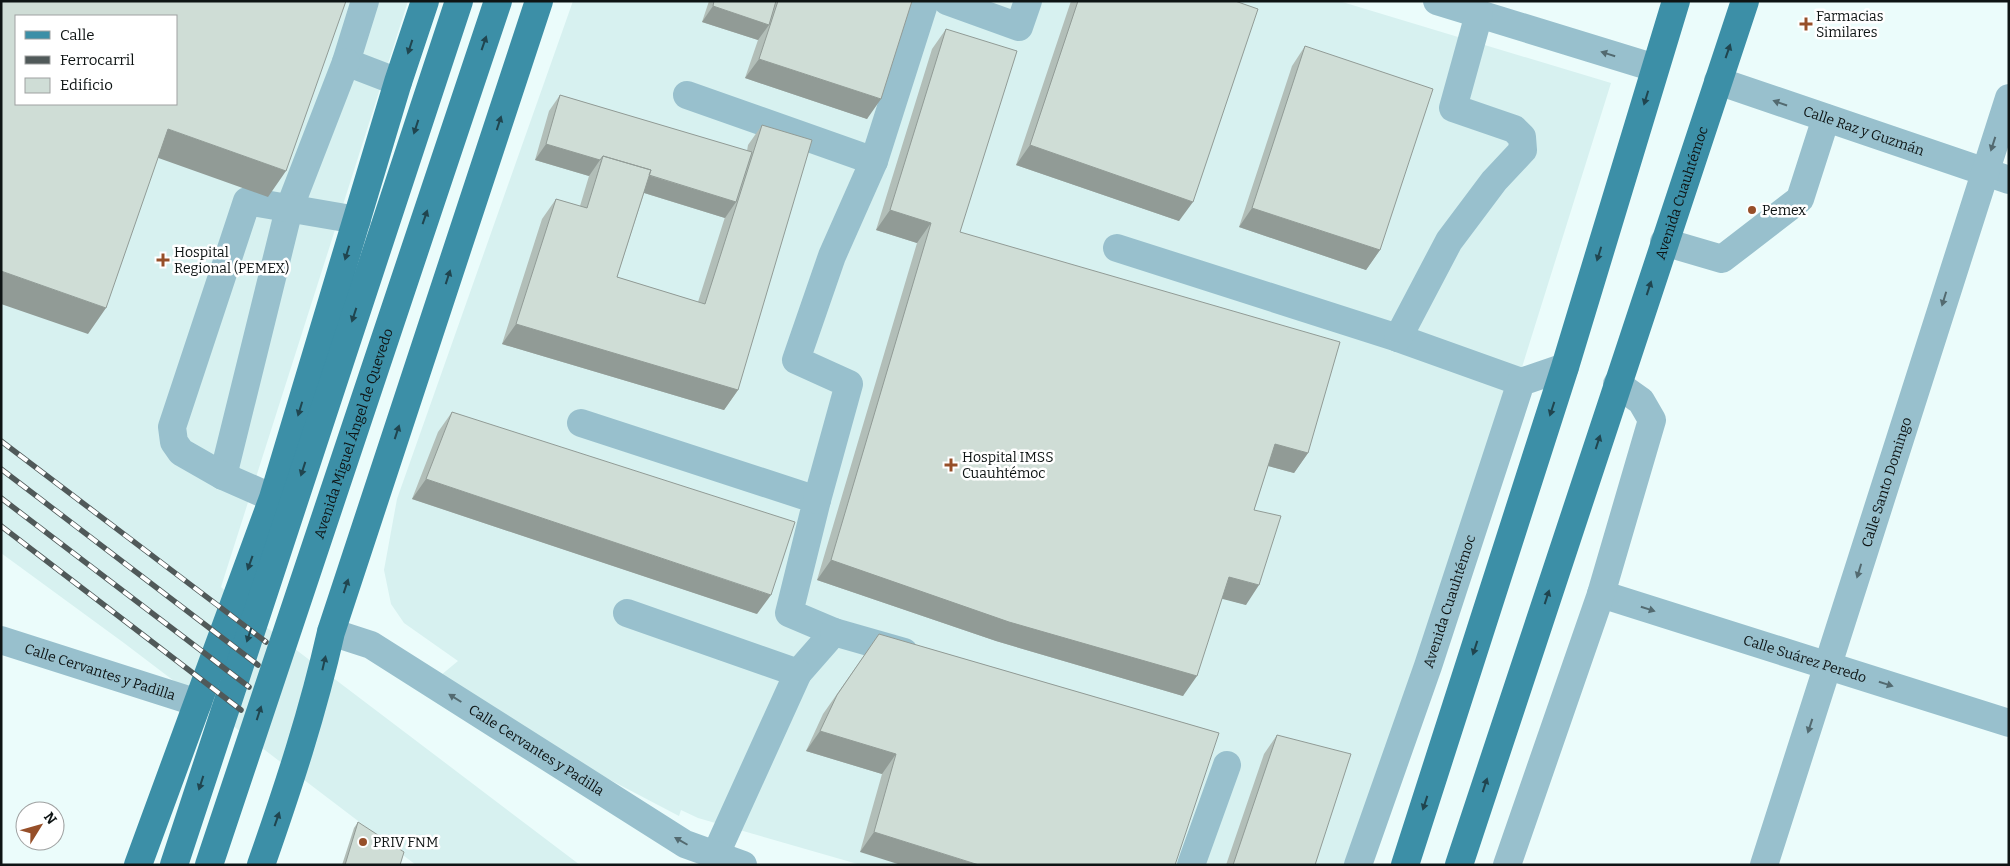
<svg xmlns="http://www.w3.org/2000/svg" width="2010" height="866" font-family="Bitter,serif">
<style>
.built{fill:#d7f1f0;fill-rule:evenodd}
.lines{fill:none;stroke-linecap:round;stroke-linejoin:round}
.minor{stroke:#98c0cd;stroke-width:28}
.major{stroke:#3c8fa7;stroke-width:28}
.rail-casing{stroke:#505959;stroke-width:5.5}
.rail{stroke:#fff;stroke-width:4;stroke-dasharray:11;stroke-linecap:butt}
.wall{fill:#b2beb8;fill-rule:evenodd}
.shaded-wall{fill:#919b96}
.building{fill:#cfddd6;stroke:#919b96;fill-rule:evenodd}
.oneway{fill:#20454f}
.oneway2{fill:#536a70}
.poi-dot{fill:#964f29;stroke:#fff;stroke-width:2}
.labels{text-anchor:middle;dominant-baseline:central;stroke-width:5;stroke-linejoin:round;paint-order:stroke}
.poi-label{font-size:14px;fill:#0e1414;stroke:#fff;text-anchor:start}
.street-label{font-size:14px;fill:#0e1414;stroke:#fff}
</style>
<rect width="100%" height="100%" fill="#ebfcfb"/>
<path class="built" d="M 1,1 L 408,1 L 221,587 L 266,627 L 580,865 L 416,865 L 124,643 L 1,553 ZM 16,16 L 176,16 L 176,104 L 16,104 Z
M 573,1 L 1339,1 L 1611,83 L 1502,431 L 1359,865 L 861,865 L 698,818 L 681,810 L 679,816 L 429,685 L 458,661 L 404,623 L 391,604 L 384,570 L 397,499 Z"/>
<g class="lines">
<g class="minor">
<path d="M 365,1 L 346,62 L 398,82"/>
<path d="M 947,1 L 1019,27 L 1028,1"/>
<path d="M 1437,1 L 1655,68"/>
<path id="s1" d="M 1718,81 L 2009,180"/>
<path d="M 687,95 L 874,161"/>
<path d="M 1664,242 L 1722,259 L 1800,199 L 1826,118"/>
<path d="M 1117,248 L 1398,338 L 1521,382"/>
<path d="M 1398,338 L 1449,241 L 1494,181 L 1523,150 L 1522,137 L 1514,129 L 1453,108 L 1479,14"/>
<path d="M 581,423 L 817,500 L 789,613 L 834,632 L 798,673"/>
<path d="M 223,476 L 289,209 L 346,62"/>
<path d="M 273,498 L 223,476 L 181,452 L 174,442 L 172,427 L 247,201 L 357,220"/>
<path d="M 817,500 L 849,384 L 796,360 L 832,256 L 874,161 L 925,1"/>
<path id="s2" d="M 1601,594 L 2009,723"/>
<path d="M 627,613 L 798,673 L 715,856"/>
<path id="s3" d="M 331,632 L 371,645 L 685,844 L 743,865"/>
<path d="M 834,632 L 904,652"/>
<path id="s4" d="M 1,640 L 198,703"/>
<path d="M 1191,865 L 1227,765"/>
<path id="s5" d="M 1358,865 L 1428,666 L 1521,382 L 1565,367"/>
<path d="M 1507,865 L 1601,594 L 1652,420 L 1641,401 L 1617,384"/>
<path id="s6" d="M 1764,865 L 2009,98"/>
</g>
<g class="major">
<path d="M 138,865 L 273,498 L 398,82 L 425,1"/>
<path d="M 174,865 L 459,1"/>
<path id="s7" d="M 209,865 L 498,1"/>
<path d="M 261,865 C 288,788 313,712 331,632 L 539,1"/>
<path d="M 1405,865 L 1565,367 L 1676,1"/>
<path id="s8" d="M 1459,865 L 1745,1"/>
</g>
<defs>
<path id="rail" d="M 1,441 L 266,642
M 1,469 L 258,665
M 1,498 L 249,687
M 1,526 L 241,710"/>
</defs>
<use href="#rail" class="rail-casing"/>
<use href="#rail" class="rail"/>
</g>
<path class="wall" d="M 709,1 L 912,1 L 867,119 L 745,78 L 758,40 L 702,22 Z
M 1071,1 L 1235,1 L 1179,221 L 1016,165 Z
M 946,29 L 960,232 L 1308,453 L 1294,473 L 1268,466 L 1254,510 L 1246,605 L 1222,598 L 1183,696 L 996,641 L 817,580 L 917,243 L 876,230 L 932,49 Z
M 1305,46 L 1380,250 L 1366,270 L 1239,227 L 1292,66 Z
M 560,95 L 747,151 L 748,145 L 762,125 L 738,390 L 724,410 L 502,344 L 542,219 L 556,199 L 580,206 L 589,176 L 535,160 L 549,111 ZM 644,193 L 725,218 L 725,217 L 698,302 L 617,277 Z
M 452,412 L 757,614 L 412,499 L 438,432 Z
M 879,634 L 1219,733 L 860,852 L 882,774 L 806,751 L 823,714 Z
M 1277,735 L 1315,865 L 1226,865 L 1264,754 Z
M 358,822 L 400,865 L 342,865 L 354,828 Z"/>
<path class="shaded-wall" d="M 713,6 L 769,25 L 758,40 L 702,22 Z
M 759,59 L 881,99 L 867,119 L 745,78 Z
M 168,129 L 286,171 L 268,197 L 150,155 Z
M 546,144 L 600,160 L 589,176 L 535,160 Z
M 1030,145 L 1193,202 L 1179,221 L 1016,165 Z
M 601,161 L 736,202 L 725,218 L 596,178 Z
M 1252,208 L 1380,250 L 1366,270 L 1239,227 Z
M 890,210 L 931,223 L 917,243 L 876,230 Z
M 1,271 L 106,308 L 88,334 L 1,304 Z
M 516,324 L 738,390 L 724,410 L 502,344 Z
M 1275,444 L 1308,453 L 1294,473 L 1261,464 Z
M 426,479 L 771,595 L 757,614 L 412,499 Z
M 831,560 L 1197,676 L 1183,696 L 996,641 L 817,580 Z
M 1229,577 L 1259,585 L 1246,605 L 1215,597 Z
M 820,731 L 896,754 L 882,774 L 806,751 Z
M 874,832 L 979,865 L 901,865 L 860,852 Z"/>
<path class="building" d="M 1,1 L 346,1 L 286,171 L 168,129 L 106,308 L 1,271 ZM 16,16 L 176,16 L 176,104 L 16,104 Z
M 714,1 L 776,1 L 769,25 L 713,6 Z
M 778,1 L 912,1 L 881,99 L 759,59 Z
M 1078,1 L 1235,1 L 1258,9 L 1193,202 L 1030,145 Z
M 946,29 L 1017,51 L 960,232 L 1340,342 L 1308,453 L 1275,444 L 1254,510 L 1281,516 L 1259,585 L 1229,577 L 1197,676 L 1009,622 L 831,560 L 931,223 L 890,210 Z
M 1305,46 L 1433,89 L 1380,250 L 1252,208 Z
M 560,95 L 752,152 L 736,202 L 649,175 L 651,170 L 603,156 L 600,160 L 546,144 Z
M 762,125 L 812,140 L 738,390 L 516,324 L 556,199 L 587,208 L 603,156 L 651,170 L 617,277 L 705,304 Z
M 452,412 L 795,522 L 771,595 L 426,479 Z
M 879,634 L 1219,733 L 1175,865 L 979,865 L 874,832 L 896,754 L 820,731 L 837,695 Z
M 1277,735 L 1351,754 L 1315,865 L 1233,865 Z
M 358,822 L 404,852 L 400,865 L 345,865 Z"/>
<defs><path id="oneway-solid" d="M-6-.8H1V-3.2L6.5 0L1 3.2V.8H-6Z" transform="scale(1.25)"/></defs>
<g class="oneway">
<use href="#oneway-solid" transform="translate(484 43) rotate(-71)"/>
<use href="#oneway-solid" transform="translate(410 47) rotate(108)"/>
<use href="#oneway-solid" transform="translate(1728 51) rotate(-71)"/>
<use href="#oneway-solid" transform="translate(1646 98) rotate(107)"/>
<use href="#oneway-solid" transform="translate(499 123) rotate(-72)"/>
<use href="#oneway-solid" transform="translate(416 127) rotate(108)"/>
<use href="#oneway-solid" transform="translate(425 217) rotate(-71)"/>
<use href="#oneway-solid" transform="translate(347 253) rotate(107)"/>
<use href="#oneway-solid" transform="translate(1599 254) rotate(107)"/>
<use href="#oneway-solid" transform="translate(448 277) rotate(-72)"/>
<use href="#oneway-solid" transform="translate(1649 288) rotate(-72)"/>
<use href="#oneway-solid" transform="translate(354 315) rotate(108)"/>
<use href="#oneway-solid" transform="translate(300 409) rotate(107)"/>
<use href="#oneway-solid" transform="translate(1552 409) rotate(108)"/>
<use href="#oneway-solid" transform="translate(397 432) rotate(-72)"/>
<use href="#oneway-solid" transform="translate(1598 442) rotate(-72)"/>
<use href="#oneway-solid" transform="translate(303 469) rotate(108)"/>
<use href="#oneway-solid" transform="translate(250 563) rotate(110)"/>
<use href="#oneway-solid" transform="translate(346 586) rotate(-72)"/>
<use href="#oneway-solid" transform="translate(1547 597) rotate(-72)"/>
<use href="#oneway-solid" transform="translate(249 635) rotate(108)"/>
<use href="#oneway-solid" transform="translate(1475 648) rotate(108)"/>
<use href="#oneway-solid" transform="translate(324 663) rotate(-77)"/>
<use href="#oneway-solid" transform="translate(259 713) rotate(-72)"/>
<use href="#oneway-solid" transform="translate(201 783) rotate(108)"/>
<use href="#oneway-solid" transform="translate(1485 785) rotate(-72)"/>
<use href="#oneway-solid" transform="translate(1425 803) rotate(108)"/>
<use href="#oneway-solid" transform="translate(277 819) rotate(-71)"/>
</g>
<g class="oneway2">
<use href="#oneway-solid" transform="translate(1608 54) rotate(-163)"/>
<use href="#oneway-solid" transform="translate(1780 103) rotate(-161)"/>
<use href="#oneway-solid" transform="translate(1993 144) rotate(108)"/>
<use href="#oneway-solid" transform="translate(1944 299) rotate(107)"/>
<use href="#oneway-solid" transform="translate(1859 571) rotate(107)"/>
<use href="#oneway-solid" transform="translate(1648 609) rotate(18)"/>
<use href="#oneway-solid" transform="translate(1886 684) rotate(18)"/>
<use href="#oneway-solid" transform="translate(455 698) rotate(-148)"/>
<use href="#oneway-solid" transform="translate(1810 726) rotate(108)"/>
<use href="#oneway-solid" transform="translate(681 841) rotate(-150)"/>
</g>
<g class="poi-dot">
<path d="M1803.5 16.5h5v5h5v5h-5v5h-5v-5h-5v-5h5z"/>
<circle cx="1752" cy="210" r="5"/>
<path d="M160.5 252.5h5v5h5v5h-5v5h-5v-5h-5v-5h5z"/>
<path d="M948.5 457.5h5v5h5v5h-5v5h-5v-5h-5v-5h5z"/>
<circle cx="363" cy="842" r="5"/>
</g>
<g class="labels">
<g class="poi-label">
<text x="1816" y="16">Farmacias<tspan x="1816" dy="16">Similares</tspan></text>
<text x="1762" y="210">Pemex</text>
<text x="174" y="252">Hospital<tspan x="174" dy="16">Regional (PEMEX)</tspan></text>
<text x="962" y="457">Hospital IMSS<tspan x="962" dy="16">Cuauhtémoc</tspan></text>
<text x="373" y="842">PRIV FNM</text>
</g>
<g class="street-label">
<text stroke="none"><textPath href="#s1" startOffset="154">Calle Raz y Guzmán</textPath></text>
<text stroke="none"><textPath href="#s8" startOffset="708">Avenida Cuauhtémoc</textPath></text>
<text stroke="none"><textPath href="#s7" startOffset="455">Avenida Miguel Ángel de Quevedo</textPath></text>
<text stroke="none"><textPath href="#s6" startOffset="402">Calle Santo Domingo</textPath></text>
<text stroke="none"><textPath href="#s5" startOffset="279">Avenida Cuauhtémoc</textPath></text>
<text stroke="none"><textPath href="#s2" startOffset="214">Calle Suárez Peredo</textPath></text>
<text stroke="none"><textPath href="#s4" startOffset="104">Calle Cervantes y Padilla</textPath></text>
<text stroke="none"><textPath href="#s3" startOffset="238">Calle Cervantes y Padilla</textPath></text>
</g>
</g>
<rect width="2010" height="866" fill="none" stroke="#0e1414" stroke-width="5"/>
<rect x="15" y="15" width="162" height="90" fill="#ffffff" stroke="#9fa1a1"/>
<rect x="25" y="31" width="25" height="8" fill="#3c8fa7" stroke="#9fa1a1"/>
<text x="60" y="40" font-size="15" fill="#0e1414">Calle</text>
<rect x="25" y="56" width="25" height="8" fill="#505959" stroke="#9fa1a1"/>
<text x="60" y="65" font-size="15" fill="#0e1414">Ferrocarril</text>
<rect x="25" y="78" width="25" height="15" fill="#cfddd6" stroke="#9fa1a1"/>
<text x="60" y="90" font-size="15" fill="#0e1414">Edificio</text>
<g transform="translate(40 826) rotate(53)"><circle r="24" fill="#ffffff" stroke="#9fa1a1"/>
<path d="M0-4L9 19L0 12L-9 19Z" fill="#964f29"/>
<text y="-8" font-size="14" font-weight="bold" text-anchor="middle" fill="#0e1414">N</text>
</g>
</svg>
